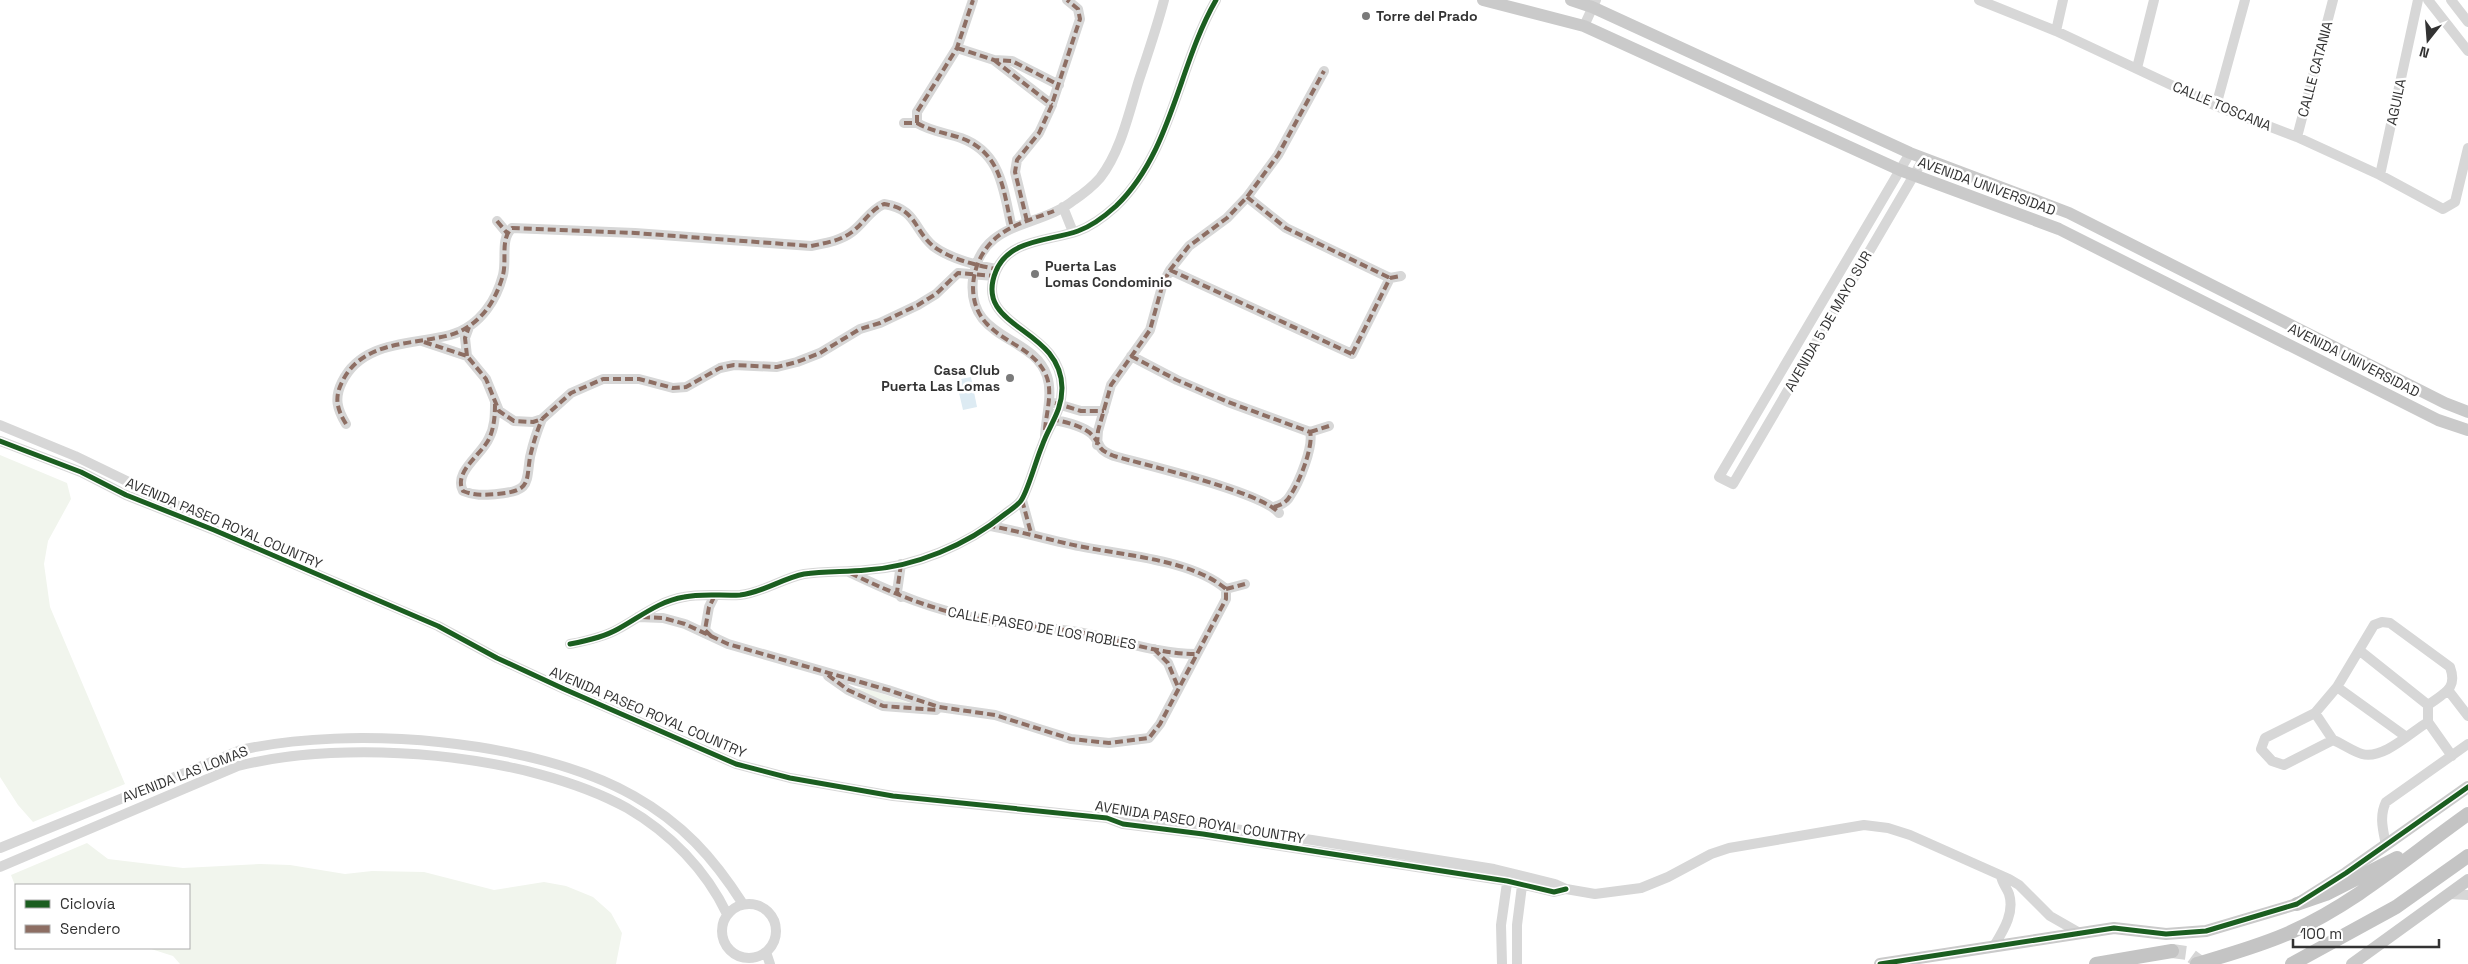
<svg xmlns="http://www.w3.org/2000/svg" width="2468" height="964" font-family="'Space Grotesk',sans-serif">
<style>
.green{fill:#f1f5ed}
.water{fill:#ddebf3}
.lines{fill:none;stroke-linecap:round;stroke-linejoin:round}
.highway-tunnel{stroke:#d6d6d6;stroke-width:14;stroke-dasharray:14 7;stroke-linecap:butt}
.minor{stroke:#d7d7d7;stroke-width:10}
.major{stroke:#cacaca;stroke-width:12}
.highway{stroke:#c4c4c4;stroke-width:14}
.quiet{stroke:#8d6e63;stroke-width:4;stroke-dasharray:8 4;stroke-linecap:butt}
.cycleway-casing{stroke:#fff;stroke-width:8}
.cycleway{stroke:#1b5e20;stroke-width:5}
.poi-dot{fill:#7a7a7a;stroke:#fff;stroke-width:2}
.labels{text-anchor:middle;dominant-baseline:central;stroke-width:5;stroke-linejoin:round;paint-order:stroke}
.poi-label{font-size:14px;font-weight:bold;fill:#333;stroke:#fff;text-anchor:start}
.street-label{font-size:14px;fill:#333;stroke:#fff}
</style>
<rect width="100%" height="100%" fill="#fff"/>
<path class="green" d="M 0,455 L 67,483 L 71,499 L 48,541 L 44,564 L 50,607 L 125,784 L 33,822 L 18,805 L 0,777 Z
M 857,688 L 871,690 L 910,703 L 882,701 L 855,690 Z
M 87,843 L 108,859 L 183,868 L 260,864 L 290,865 L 345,874 L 372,871 L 424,872 L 494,890 L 544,882 L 566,886 L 593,897 L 611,913 L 622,933 L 616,964 L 180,964 L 173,956 L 148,948 L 189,948 L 189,885 L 16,885 L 16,888 L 11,875 Z"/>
<path class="water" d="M 971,377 L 977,407 L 963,410 L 956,380 Z"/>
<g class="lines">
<path class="highway-tunnel" d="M 2172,951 L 2187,953 L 2202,964"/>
<path class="minor" d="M 1979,0 L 2056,31 L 2216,106 L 2297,137 L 2380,175 L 2443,209 L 2455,202 L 2468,148
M 2428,0 L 2468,51
M 2451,0 L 2468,22
M 1584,26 L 1596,0
M 2056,31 L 2063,0
M 957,48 L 994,60 L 1012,61 L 1059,85
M 994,60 L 1052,105
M 2137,68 L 2154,0
M 2216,106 L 2245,0
M 904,123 L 917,123
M 917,123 C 930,131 946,133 961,138 C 1002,153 1003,190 1012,228
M 917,123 L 917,112 L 957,48 L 973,0
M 2297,137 L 2333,0
M 1910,153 L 1719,477 L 1733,484 L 1924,158
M 2380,175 L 2418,0
M 1247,197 L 1286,228 L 1390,278
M 1063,207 L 1073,232
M 497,221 L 507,233
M 1027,221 L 1015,172 L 1017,160 L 1039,133 L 1051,107 L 1080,19 L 1078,9 L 1067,0
M 1170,270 L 1352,354
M 1390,278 L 1401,276
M 422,341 L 467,356 L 486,379 L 499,411 L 514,421 L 533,422 L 542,419 L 571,393 L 603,379 L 639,379 L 673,388 L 686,387 L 720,368 L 734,365 L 777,367 L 797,362 L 820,353 L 860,329 L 880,323 L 918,305 L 936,294 L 958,273 L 994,276
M 1352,354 L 1390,278
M 467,356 L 465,338 L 469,327
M 1131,356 L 1177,380 L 1228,402 L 1310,432
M 495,403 C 495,415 495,427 489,438 C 482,455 453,472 463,491 C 475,496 484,495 497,494 C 531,491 526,483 530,457 C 533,444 537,431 542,419
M 1054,403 L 1081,411 L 1104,411
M 1050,419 C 1061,421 1083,426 1092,434 C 1103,445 1094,448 1114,456 C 1145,465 1262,492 1279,513
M 346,424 C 337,409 334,398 342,382 C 362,340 413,345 450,335 C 465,331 478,321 487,309 C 494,300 500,286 503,275 C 507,259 500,239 512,228 L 635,233 L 811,246 C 825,243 840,241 852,232 C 864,223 870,210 884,204 C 917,209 913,229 933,246 C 950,259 975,265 996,269
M 0,425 L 75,456 L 199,516 L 211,528
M 1310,432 L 1329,426
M 1045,436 C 1046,417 1053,394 1047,376 C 1033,334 966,341 973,279 C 981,219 1039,229 1074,200 C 1083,194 1093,186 1100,178 C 1121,151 1129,112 1139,80 C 1148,53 1157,27 1164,0
M 0,441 L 81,472 L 126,495 L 214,530 L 438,626 L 497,658 L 564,689 L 736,764 L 790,778 L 893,796 L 1107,818 L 1123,824 L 1203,834 L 1507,881 L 1554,892 L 1566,889
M 1097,445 L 1098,431 L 1111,385 L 1150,330 L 1163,283 L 1170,270 L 1189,246 L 1227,218 L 1247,197 L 1278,155 L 1324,71
M 1022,500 L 1031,533
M 1274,507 C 1281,505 1287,502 1290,496 C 1299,483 1314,446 1310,432
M 901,564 L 897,592 L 901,597
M 849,572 C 897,595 933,610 985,620 C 1018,626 1051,627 1083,633 C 1120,640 1158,654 1196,654
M 1226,589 L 1245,584
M 638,617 L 663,618 L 685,624 L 728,644 L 888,690 L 939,707 L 995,715 L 1071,739 L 1109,743 L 1149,738 L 1160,724 L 1226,599 L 1226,589 C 1190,558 1115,555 1069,544 C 1043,538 1017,531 991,526
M 2382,622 L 2390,623 L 2450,667 C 2458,689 2444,693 2428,705 L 2428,722 C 2411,732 2383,760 2362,754 C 2352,751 2343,744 2333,740 L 2284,765 L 2272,761 L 2261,749 L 2265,738 L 2315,713 L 2337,687 L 2374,625 Z
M 710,635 L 705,630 L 709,607 L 714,597
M 570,644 C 586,641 604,637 618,629 C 640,617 659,601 684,597 C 702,593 722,596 740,595 C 762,593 783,578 804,574 C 825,571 845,572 866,570 C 915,567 967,545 1005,514 C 1010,510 1019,505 1022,499 C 1029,487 1036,460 1042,446 C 1049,425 1062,412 1062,388 C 1061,326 972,329 996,271 C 1009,239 1050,241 1078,231 C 1092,226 1105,216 1116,206 C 1172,152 1178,66 1216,0
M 1154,649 L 1168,663 L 1178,687
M 2359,650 L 2428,705
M 828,676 L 848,690 L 883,706 L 936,710
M 2337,687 L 2405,736
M 2448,690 L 2468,716
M 2315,713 L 2333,740
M 2428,722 L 2452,756
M 1112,818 L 1185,822 L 1312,840 L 1494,869 L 1555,884 L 1566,889 L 1595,894 L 1641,888 L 1668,877 L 1711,854 L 1729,848 L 1864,825 L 1888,828 L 1910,835 L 2009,879 L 2019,885 L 2050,916 L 2078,932
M 2386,845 C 2383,830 2379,816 2386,802 L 2468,744
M 0,848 L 241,750 C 351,725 534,739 634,796 C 682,823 713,857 743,904
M 0,867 L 238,766 C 347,738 528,753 627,808 C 670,833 706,870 727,914
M 2450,894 L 2468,895
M722 931a27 27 0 1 1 54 0a27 27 0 1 1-54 0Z
M 1994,946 C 2003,931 2015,913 2009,894 C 2007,888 2002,883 2001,876
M 766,952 L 770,964
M 1502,964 L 1501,925 L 1508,876
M 1517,964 L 1517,925 L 1523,878"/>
<path class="major" d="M 1483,0 L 1584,26 L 1900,170 L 2059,229 L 2438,420 L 2468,430
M 1571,0 L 1592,7 L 1910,153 L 2069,213 L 2445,403 L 2468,412
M 1880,964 L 2114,928 L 2166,934 L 2206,931 L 2297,904 L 2346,873 L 2468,787
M 2352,964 L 2468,880"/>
<path class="highway" d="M 2297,904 L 2326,894 L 2397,858
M 2096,964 L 2172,951
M 2197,964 C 2229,954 2260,946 2291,932 C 2356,903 2410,855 2468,814
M 2292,964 L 2396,907 L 2468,856"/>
<path class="quiet" d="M 957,48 L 994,60 L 1012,61 L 1059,85
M 994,60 L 1052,105
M 904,123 L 917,123
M 917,123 C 930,131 946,133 961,138 C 1002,153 1003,190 1012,228
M 917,123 L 917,112 L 957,48 L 973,0
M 1247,197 L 1286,228 L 1390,278
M 497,221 L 507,233
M 1027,221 L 1015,172 L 1017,160 L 1039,133 L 1051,107 L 1080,19 L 1078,9 L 1067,0
M 1170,270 L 1352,354
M 1390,278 L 1401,276
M 424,342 L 467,356 L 486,379 L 499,411 L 514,421 L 533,422 L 542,419 L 571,393 L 603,379 L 639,379 L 673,388 L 686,387 L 720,368 L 734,365 L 777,367 L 797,362 L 820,353 L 860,329 L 880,323 L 918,305 L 936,294 L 958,273 L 994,276
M 1352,354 L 1390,278
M 467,356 L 465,338 L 469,327
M 1131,356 L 1177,380 L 1228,402 L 1310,432
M 1055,403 L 1081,411 L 1104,411
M 495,404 C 495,416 494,428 489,439 C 481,455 453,472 463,491 C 475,496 484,495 497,494 C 531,491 526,483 530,457 C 533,444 537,431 542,419
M 1051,419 C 1062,421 1084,426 1092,435 C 1103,446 1094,448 1114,456 C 1145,465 1262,492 1279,513
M 346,424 C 337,409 334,398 342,382 C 362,340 413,345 450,335 C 465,331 478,321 487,309 C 494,300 500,286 503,275 C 507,259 500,239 512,228 L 635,233 L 811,246 C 825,243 840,241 852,232 C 864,223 870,210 884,204 C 917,209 913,229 933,246 C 950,259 975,265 996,269
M 1045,430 C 1046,413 1054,390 1045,373 C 1033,349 1005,343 987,324 C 962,298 973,253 1001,234 C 1016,223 1036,218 1054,211
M 1310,432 L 1329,426
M 1097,445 L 1098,431 L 1111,385 L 1150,330 L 1163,283 L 1170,270 L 1189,246 L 1227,218 L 1247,197 L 1278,155 L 1324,71
M 1022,500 L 1031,533
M 1274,507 C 1281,505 1287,502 1290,496 C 1299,483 1314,446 1310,432
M 901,564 L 897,592 L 901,597
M 850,573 C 896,595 935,611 986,620 C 1018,626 1052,627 1084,633 C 1120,640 1158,654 1196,654
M 1226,589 L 1245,584
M 642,617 L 663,618 L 685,624 L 728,644 L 888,690 L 939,707 L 995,715 L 1071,739 L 1109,743 L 1149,738 L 1160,724 L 1226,599 L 1226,589 C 1190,558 1115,555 1069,544 C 1043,538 1017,531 991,526
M 711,636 L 705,630 L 709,607 L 714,597
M 1154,649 L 1168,663 L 1178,687
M 828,675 L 848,690 L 883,706 L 937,710"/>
<defs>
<path id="cycleway" d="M 0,441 L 81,472 L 126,495 L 214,530 L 438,626 L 497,658 L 564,689 L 736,764 L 790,778 L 893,796 L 1107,818 L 1123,824 L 1203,834 L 1507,881 L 1554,892 L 1566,889
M 570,644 C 586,641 604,637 618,629 C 640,617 659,601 684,597 C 702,593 722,596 740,595 C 762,593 783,578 804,574 C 825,571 845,572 866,570 C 915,567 967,545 1005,514 C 1010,510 1019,505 1022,499 C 1029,487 1036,460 1042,446 C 1049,425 1062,412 1062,388 C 1061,326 972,329 996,271 C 1009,239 1050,241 1078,231 C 1092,226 1105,216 1116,206 C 1172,152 1178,66 1216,0
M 1880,964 L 2114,928 L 2166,934 L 2206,931 L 2297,904 L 2346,873 L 2468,787"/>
</defs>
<use href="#cycleway" class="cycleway-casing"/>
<use href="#cycleway" class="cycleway"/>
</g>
<g class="poi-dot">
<circle cx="1366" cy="16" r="5"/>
<circle cx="1035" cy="274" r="5"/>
<circle cx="1010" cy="378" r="5"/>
</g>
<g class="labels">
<g class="poi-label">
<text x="1376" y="16">Torre del Prado</text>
<text x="1045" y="266">Puerta Las<tspan x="1045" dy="16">Lomas Condominio</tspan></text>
<text x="1000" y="370" text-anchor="end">Casa Club<tspan x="1000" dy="16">Puerta Las Lomas</tspan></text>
</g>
<g class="street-label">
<text transform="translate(2315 69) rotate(-75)">CALLE CATANIA</text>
<text transform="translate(2396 102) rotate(-78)">AGUILA</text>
<text transform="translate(2222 106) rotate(23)">CALLE TOSCANA</text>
<text transform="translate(1987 186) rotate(20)">AVENIDA UNIVERSIDAD</text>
<text transform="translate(1828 321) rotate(-60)">AVENIDA 5 DE MAYO SUR</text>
<text transform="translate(2354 360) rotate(27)">AVENIDA UNIVERSIDAD</text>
<text transform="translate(224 523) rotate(23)">AVENIDA PASEO ROYAL COUNTRY</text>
<text transform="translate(1042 628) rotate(10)">CALLE PASEO DE LOS ROBLES</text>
<text transform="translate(648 712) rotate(23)">AVENIDA PASEO ROYAL COUNTRY</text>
<text transform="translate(185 774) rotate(-21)">AVENIDA LAS LOMAS</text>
<text transform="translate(1200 822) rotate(9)">AVENIDA PASEO ROYAL COUNTRY</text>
</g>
</g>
<rect x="15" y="884" width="175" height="65" fill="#ffffff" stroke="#adadad"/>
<rect x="25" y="900" width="25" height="8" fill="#1b5e20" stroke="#adadad"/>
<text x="60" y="909" font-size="15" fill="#333333">Ciclovía</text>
<rect x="25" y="925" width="25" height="8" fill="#8d6e63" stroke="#adadad"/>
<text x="60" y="934" font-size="15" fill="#333333">Sendero</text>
<g transform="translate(2428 40) rotate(197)" stroke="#ffffff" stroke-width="4" paint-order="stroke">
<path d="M0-4L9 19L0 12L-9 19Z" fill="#333333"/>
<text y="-8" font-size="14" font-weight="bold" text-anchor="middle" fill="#333333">N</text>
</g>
<path d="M2293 939v8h146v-8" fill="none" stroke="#333333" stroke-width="2.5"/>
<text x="2300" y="939" font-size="15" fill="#333333" stroke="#ffffff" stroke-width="4" paint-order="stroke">100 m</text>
</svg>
